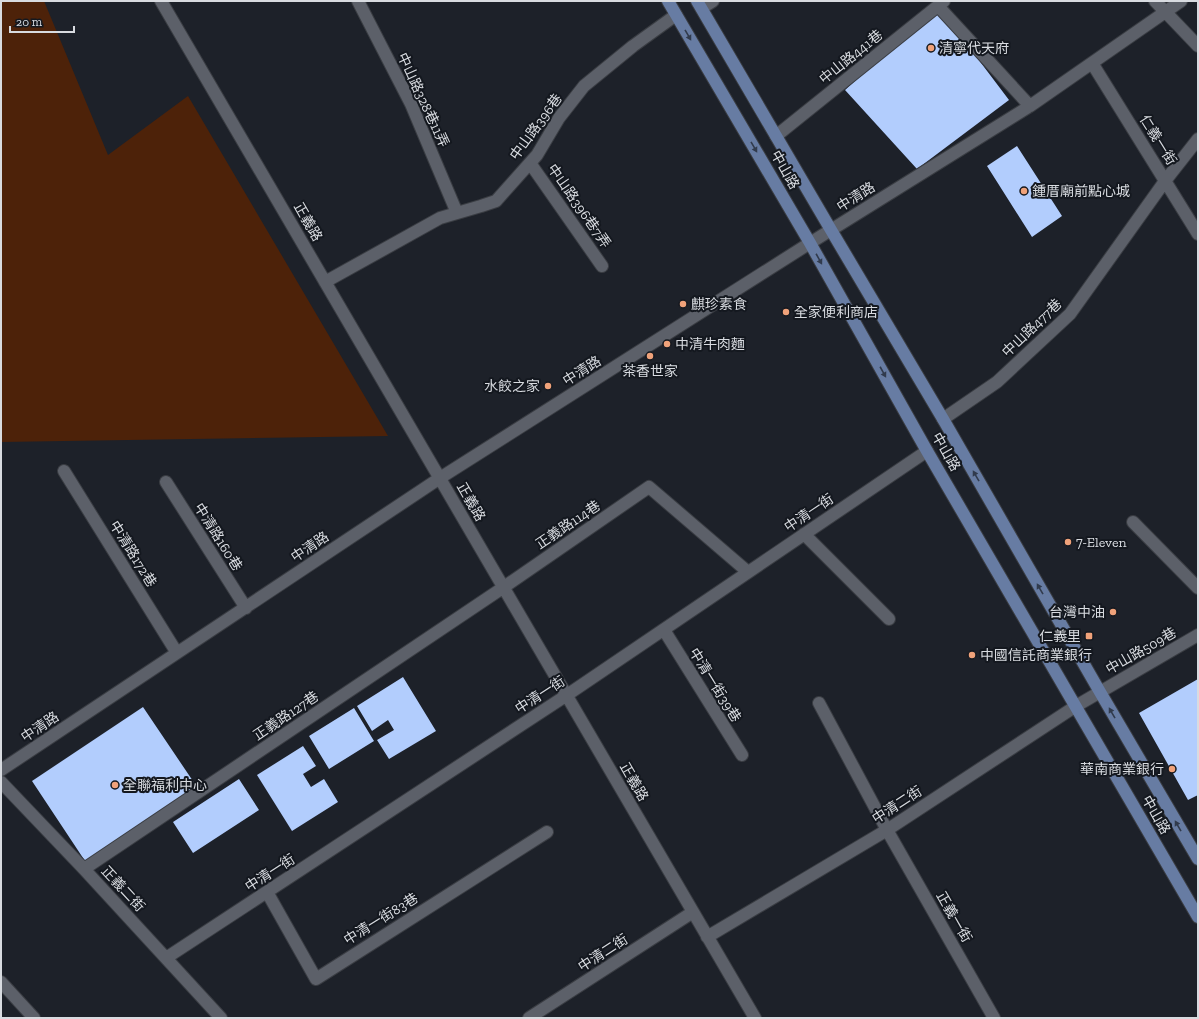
<svg xmlns="http://www.w3.org/2000/svg" width="1199" height="1019" font-family="'Zilla Slab','Noto Sans TC',serif">
<style>
.green{fill:#4d2209}
.building{fill:#b2cdfd}
.lines{fill:none;stroke-linecap:round;stroke-linejoin:round}
.minor-casing{stroke:#3a3d43;stroke-width:14}
.major-casing{stroke:#3a3d43;stroke-width:14}
.minor{stroke:#5c6069;stroke-width:12}
.major{stroke:#677ca3;stroke-width:12}
.oneway{fill:#313b4d}
.poi-dot{fill:#f0a27a;stroke:#14181f;stroke-width:1.5}
.labels{text-anchor:middle;dominant-baseline:central;stroke-width:4;stroke-linejoin:round;paint-order:stroke}
.poi-label{font-size:14px;fill:#d8dbe0;stroke:#14181f;text-anchor:start}
.street-label{font-size:14px;fill:#d8dbe0;stroke:#14181f}
</style>
<rect width="100%" height="100%" fill="#1d2129"/>
<path class="green" d="M 1,1 L 44,1 L 108,155 L 188,96 L 388,436 L 1,442 Z"/>
<path class="building" d="M 938,6 L 1009,100 L 917,169 L 845,90 Z
M 1017,146 L 1062,216 L 1032,237 L 987,166 Z
M 403,677 L 436,731 L 389,759 L 377,740 L 394,730 L 388,720 L 372,731 L 357,706 Z
M 1198,679 L 1198,795 L 1188,800 L 1139,713 Z
M 143,707 L 199,790 L 87,864 L 32,781 Z
M 354,708 L 374,741 L 329,769 L 309,736 Z
M 303,746 L 316,766 L 303,774 L 311,787 L 324,779 L 338,802 L 292,831 L 257,775 Z
M 239,779 L 259,810 L 193,853 L 173,822 Z"/>
<g class="lines">
<defs>
<path id="minor" d="M 161,1 L 755,1018
M 358,1 L 411,104 L 457,213
M 1155,1 L 1198,46
M 938,6 L 1030,106
M 702,8 L 713,1
M 1092,63 L 1198,234
M 776,136 L 944,1
M 530,163 L 602,266
M 325,282 L 440,218 L 481,206 L 496,201 L 537,155 L 559,118 L 584,86 L 633,46 L 676,15
M 943,419 L 997,382 L 1070,314 L 1165,181 L 1198,139
M 64,471 L 177,653
M 166,482 L 246,608
M 1133,522 L 1198,588
M 804,534 L 889,619
M 664,630 L 742,755
M 819,703 L 887,830 L 994,1018
M 1,770 L 440,478 L 810,243 L 1030,106 L 1181,1
M 1,782 L 84,869 L 221,1018
M 84,869 L 504,587 L 649,487 L 748,572
M 267,892 L 316,979 L 547,832
M 707,937 L 887,830 L 1076,706 L 1198,635
M 166,958 L 567,695 L 927,451
M 1,982 L 34,1018
M 529,1018 L 693,912"/>
<path id="major" d="M 668,1 L 810,243 L 927,451 L 1198,917
M 697,1 L 831,230 L 943,419 L 1100,692 L 1198,859"/>
</defs>
<use href="#minor" class="minor-casing"/>
<use href="#major" class="major-casing"/>
<use href="#minor" class="minor"/>
<use href="#major" class="major"/>
</g>
<defs><path id="oneway-solid" d="M-6-.8H1V-3.2L6.5 0L1 3.2V.8H-6Z"/></defs>
<g class="oneway">
<use href="#oneway-solid" transform="translate(688 35) rotate(60)"/>
<use href="#oneway-solid" transform="translate(754 147) rotate(60)"/>
<use href="#oneway-solid" transform="translate(819 259) rotate(61)"/>
<use href="#oneway-solid" transform="translate(883 372) rotate(61)"/>
<use href="#oneway-solid" transform="translate(976 476) rotate(-120)"/>
<use href="#oneway-solid" transform="translate(1040 589) rotate(-120)"/>
<use href="#oneway-solid" transform="translate(1112 713) rotate(-120)"/>
<use href="#oneway-solid" transform="translate(1178 826) rotate(-120)"/>
</g>
<g class="poi-dot">
<circle cx="931" cy="48" r="4"/>
<circle cx="1024" cy="191" r="4"/>
<circle cx="683" cy="304" r="4"/>
<circle cx="786" cy="312" r="4"/>
<circle cx="667" cy="344" r="4"/>
<circle cx="650" cy="356" r="4"/>
<circle cx="548" cy="386" r="4"/>
<circle cx="1068" cy="542" r="4"/>
<circle cx="1113" cy="612" r="4"/>
<rect x="1085" y="632" width="8" height="8" rx="2"/>
<circle cx="972" cy="655" r="4"/>
<circle cx="1172" cy="769" r="4"/>
<circle cx="115" cy="785" r="4"/>
</g>
<g class="labels">
<g class="poi-label">
<text x="939" y="48">清寧代天府</text>
<text x="1032" y="191">鍾厝廟前點心城</text>
<text x="691" y="304">麒珍素食</text>
<text x="794" y="312">全家便利商店</text>
<text x="675" y="344">中清牛肉麵</text>
<text x="650" y="371" text-anchor="middle">茶香世家</text>
<text x="540" y="386" text-anchor="end">水餃之家</text>
<text x="1076" y="542">7-Eleven</text>
<text x="1105" y="612" text-anchor="end">台灣中油</text>
<text x="1081" y="636" text-anchor="end">仁義里</text>
<text x="980" y="655">中國信託商業銀行</text>
<text x="1164" y="769" text-anchor="end">華南商業銀行</text>
<text x="123" y="785">全聯福利中心</text>
</g>
<g class="street-label">
<text transform="translate(851 57) rotate(-39)">中山路441巷</text>
<text transform="translate(423 100) rotate(65)">中山路328巷11弄</text>
<text transform="translate(536 127) rotate(-54)">中山路396巷</text>
<text transform="translate(1158 140) rotate(58)">仁義一街</text>
<text transform="translate(785 170) rotate(60)">中山路</text>
<text transform="translate(856 197) rotate(-32)">中清路</text>
<text transform="translate(579 206) rotate(55)">中山路396巷7弄</text>
<text transform="translate(308 222) rotate(60)">正義路</text>
<text transform="translate(1032 328) rotate(-44)">中山路477巷</text>
<text transform="translate(582 371) rotate(-32)">中清路</text>
<text transform="translate(946 452) rotate(60)">中山路</text>
<text transform="translate(471 502) rotate(60)">正義路</text>
<text transform="translate(809 513) rotate(-34)">中清一街</text>
<text transform="translate(568 525) rotate(-34)">正義路114巷</text>
<text transform="translate(218 537) rotate(58)">中清路160巷</text>
<text transform="translate(310 547) rotate(-34)">中清路</text>
<text transform="translate(133 554) rotate(58)">中清路172巷</text>
<text transform="translate(1141 651) rotate(-30)">中山路509巷</text>
<text transform="translate(715 685) rotate(58)">中清一街39巷</text>
<text transform="translate(540 695) rotate(-33)">中清一街</text>
<text transform="translate(286 716) rotate(-34)">正義路127巷</text>
<text transform="translate(40 727) rotate(-34)">中清路</text>
<text transform="translate(634 782) rotate(60)">正義路</text>
<text transform="translate(897 805) rotate(-33)">中清二街</text>
<text transform="translate(1156 815) rotate(60)">中山路</text>
<text transform="translate(270 873) rotate(-33)">中清一街</text>
<text transform="translate(123 889) rotate(47)">正義二街</text>
<text transform="translate(954 917) rotate(60)">正義一街</text>
<text transform="translate(381 919) rotate(-32)">中清一街83巷</text>
<text transform="translate(603 953) rotate(-33)">中清二街</text>
</g>
</g>
<rect width="1199" height="1019" fill="none" stroke="#d8dbe0" stroke-width="4"/>
<path d="M10 26v6h64v-6" fill="none" stroke="#d8dbe0" stroke-width="2"/>
<text x="16" y="26" font-size="12" fill="#d8dbe0" stroke="#14181f" stroke-width="3" paint-order="stroke">20 m</text>
</svg>
